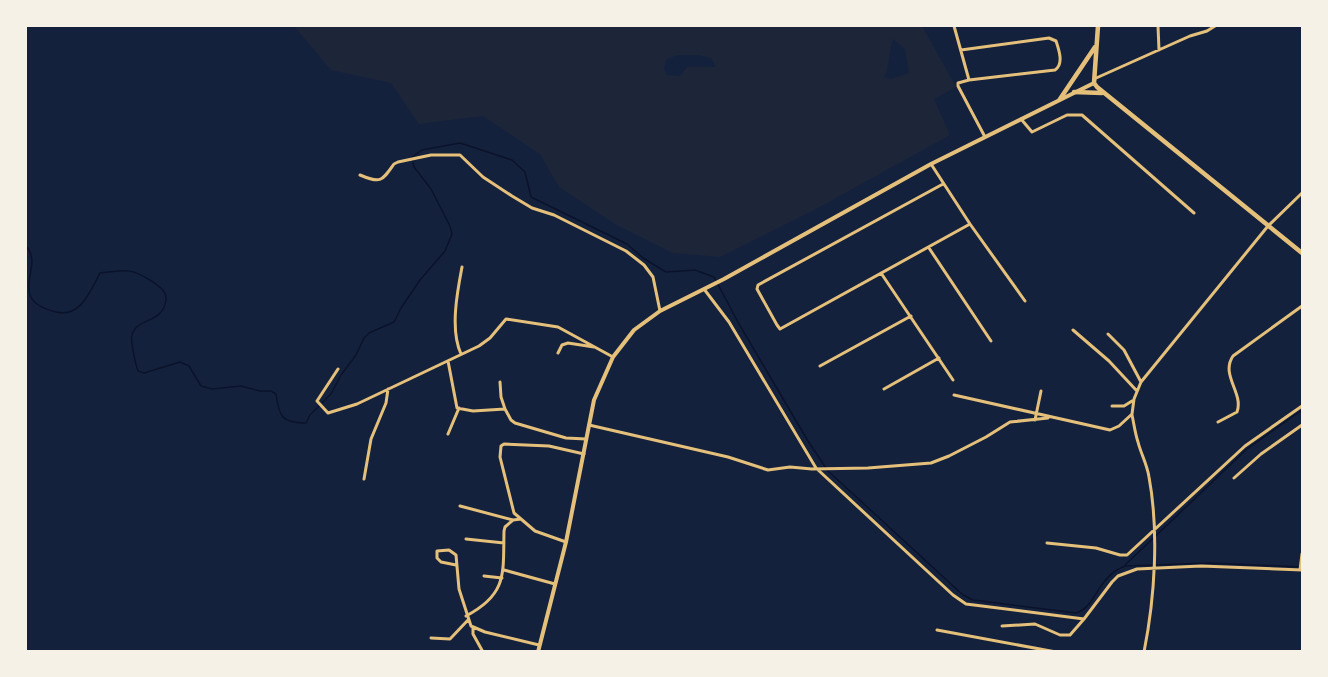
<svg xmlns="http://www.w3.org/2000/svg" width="1328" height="677" font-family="'Sofia Sans Condensed',sans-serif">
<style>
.green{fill:#1d2539;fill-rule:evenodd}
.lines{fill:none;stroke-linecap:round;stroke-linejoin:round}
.stream{stroke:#0b132b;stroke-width:1.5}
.minor{stroke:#e5c07b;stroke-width:3}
.secondary{stroke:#e5c07b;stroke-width:4}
.primary{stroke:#e5c07b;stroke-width:4.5}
</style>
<rect width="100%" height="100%" fill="#14213d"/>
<path class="green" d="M 294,26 L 922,26 L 956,87 L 934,99 L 950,135 L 816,209 L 720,257 L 673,253 L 615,224 L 559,187 L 540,154 L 483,116 L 419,124 L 391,83 L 331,70 ZM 893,39 L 905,49 L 909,73 L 891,79 L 884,77 C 890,66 888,52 893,39 ZM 677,55 L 699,55 L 711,58 L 716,67 L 687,67 L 680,76 L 667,75 L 664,69 L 666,60 Z"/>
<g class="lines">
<path class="stream" d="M 26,246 C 46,267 4,299 56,312 C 81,318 90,291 100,273 C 126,270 130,267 153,282 C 160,287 167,291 166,300 C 163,324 137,317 132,335 C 130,339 136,366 138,371 L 144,373 L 180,362 L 189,366 L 201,386 L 212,389 L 241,386 L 260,391 L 271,391 L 276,394 C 279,417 282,423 306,423 L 310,415 L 331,394 L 341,375 L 356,355 L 364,338 L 369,333 L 394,322 L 401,308 L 420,280 L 445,251 L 452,234 L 450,226 L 431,189 L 414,167 L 412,157 L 422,150 L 460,143 L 512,160 L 525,172 L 531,197 L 627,244 L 643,258 L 666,272 L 695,270 L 714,277 L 739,324 L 808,441 L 828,471 L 963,595 L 973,600 L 1076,613 C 1097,607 1096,577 1125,566 L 1210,563 L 1302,567
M 1125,565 L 1247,449 L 1302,410"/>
<path class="minor" d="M 954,26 L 969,80
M 1158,26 L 1159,50
M 961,50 L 1049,38 L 1056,41 C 1059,50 1064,64 1055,70 L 969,80 L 958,83 L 958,86 L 985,137
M 1094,79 L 1190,36 L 1207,31 L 1215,26
M 1021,119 L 1032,132 L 1067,115 L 1082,115 L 1194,213
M 931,164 L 970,224 L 1025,301
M 360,175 C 381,184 382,181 394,164 L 398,162 L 431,155 L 460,155 L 483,177 L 512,196 L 532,208 L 554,215 L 626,251 L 644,265 L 653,277 L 660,311
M 943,184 L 758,285 L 757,289 L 777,325 L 780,329 L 970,224
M 929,248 L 991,341
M 881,273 L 953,380
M 704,289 L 729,322 L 816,468 L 953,595 L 966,604 L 1084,619 L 1112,582 L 1118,576 L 1137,569 L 1201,566 L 1302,570
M 1073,330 L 1109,361 L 1136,390
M 1108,334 L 1124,350 L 1141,382
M 558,353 L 562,345 L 568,343 L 594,347
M 461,354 C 450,330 457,293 462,267
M 448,361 L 457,408 L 473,411 L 505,409 L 511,420 L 515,423 L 566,438 L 586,439
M 820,366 L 911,316
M 338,369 L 317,401 L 328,413 L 357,404 L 479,346 L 490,338 L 506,319 L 558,327 L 613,357
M 500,382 L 501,397 L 505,409
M 884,389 L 939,358
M 954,395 L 1110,430 L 1119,426 L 1132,414 L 1134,399 L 1141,382 L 1268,226 L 1302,193
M 1112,406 L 1124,406 L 1132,401
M 1132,415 C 1134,424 1135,433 1138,442 C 1141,454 1147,464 1149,477 C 1159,531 1155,597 1144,652
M 1035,420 L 1041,391
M 1218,422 L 1237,412 C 1244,393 1220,375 1233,356 L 1302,306
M 589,425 L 728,457 L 768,470 L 790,467 L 812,469 L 868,468 L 931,463 L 949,456 L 986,437 L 1010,422 L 1048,418
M 448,434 L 459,408
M 1234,478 L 1261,454 L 1302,425
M 364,479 L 371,439 L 386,403 L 388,389
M 460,506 L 513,520 L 521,519
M 466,539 L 504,543
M 566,542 L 535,531 L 514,513 L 500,457 L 501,446 L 504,444 L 549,446 L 584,454
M 1047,543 L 1096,548 L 1120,555 L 1127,555 L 1245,446 L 1302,406
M 456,565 L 441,562 L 437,558 L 437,551 L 449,550 L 456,555 L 459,589 L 471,626 L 485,632 L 539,645
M 504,570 L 555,584
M 1300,570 L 1302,554
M 484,576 L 502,578
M 466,616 C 508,594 503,573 504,531 L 505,527 L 513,520
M 1002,626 L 1035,624 L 1060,635 L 1070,635 L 1084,619
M 473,628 L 473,634 L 483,652
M 937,630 L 1056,652
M 431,638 L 450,639 L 468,620"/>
<path class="secondary" d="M 538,652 L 566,542 L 594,400 L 613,357 L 634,330 L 660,311 L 724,279 L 931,164 L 1094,83"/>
<path class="primary" d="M 1098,26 L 1094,83 L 1097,87 L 1302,253
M 1074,92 L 1102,93
M 1060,99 L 1095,47"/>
</g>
<rect width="1328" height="677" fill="none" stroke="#f6f1e7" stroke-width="54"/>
</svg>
